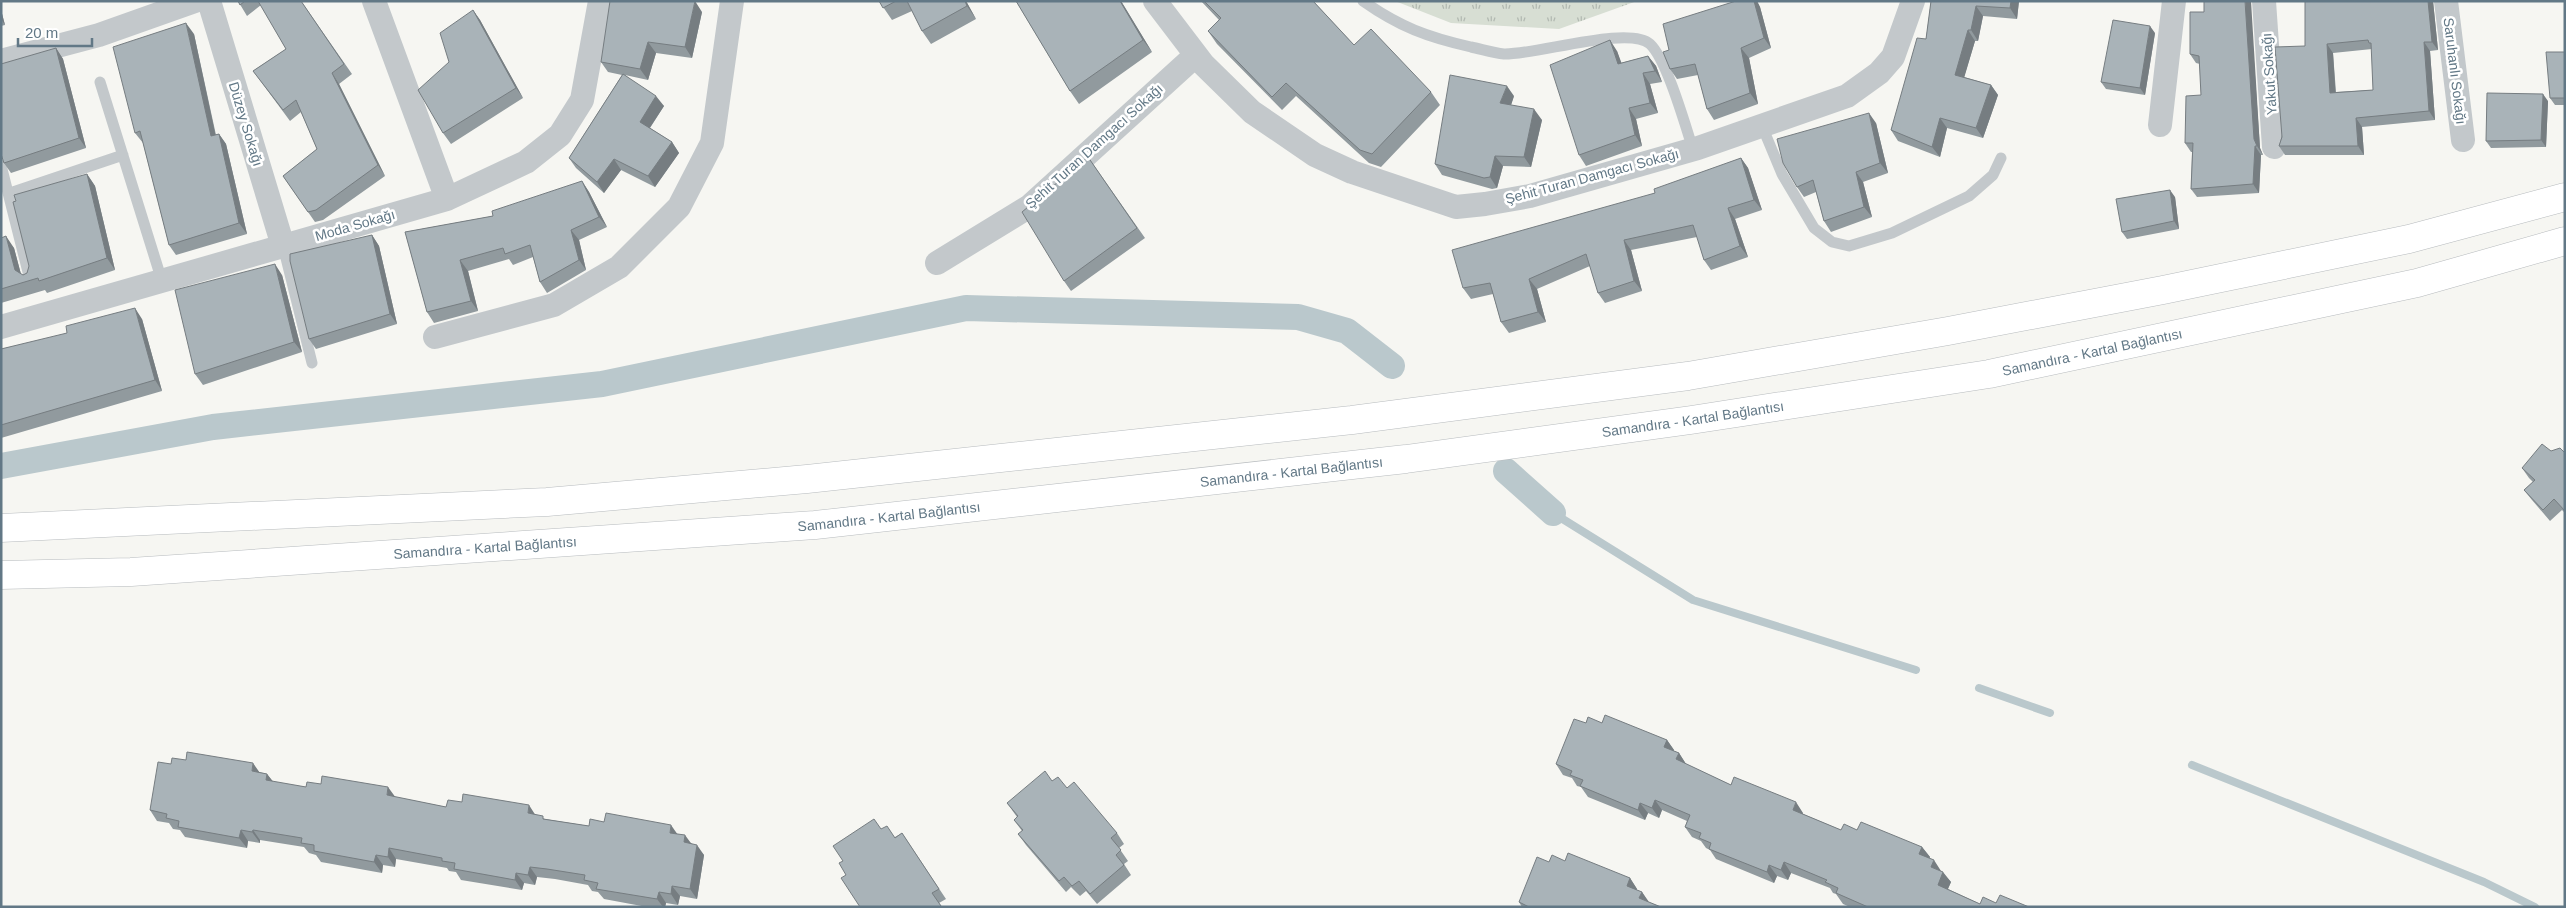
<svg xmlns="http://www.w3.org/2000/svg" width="2566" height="908" font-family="Helvetica,sans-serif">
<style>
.park{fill:url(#park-tufts)}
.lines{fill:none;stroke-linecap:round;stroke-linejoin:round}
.stream{stroke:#bac8cc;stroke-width:8}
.canal{stroke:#bac8cc;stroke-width:26}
.motorway-casing{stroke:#b7bbbe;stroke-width:29}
.service{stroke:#c3c8cb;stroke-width:11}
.minor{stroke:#c3c8cb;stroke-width:24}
.motorway{stroke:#fff;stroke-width:28}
.wall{fill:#919a9e;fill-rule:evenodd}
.shaded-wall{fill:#767d81}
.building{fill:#a9b3b8;stroke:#767d81;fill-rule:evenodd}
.labels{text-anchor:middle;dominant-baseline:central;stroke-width:5;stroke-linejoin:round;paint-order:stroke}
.street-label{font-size:14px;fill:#627886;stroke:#fff}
</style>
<defs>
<pattern id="park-tufts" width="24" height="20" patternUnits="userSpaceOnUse" patternTransform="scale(1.25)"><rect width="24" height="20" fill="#d7ded3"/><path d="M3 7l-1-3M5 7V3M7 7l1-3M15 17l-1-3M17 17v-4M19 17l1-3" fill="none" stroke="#b2b9b1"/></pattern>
</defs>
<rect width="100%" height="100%" fill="#f6f6f2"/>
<path class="park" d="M 1395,1 L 1637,1 L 1559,29 L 1451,23 Z"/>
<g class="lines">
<path class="stream" d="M 1553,513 L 1693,600 L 1916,670
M 1979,688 L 2050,713
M 2192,765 L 2484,882 L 2535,907"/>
<path class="canal" d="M 1,466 L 213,427 L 602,384 L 966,308 L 1298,317 L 1347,331 L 1392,366
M 1506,471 L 1553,513"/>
<defs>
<g id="motorway">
<path d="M 1,528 L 547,502 L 807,479 L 1352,420 L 1688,376 L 1948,331 L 2163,290 L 2409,239 L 2565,197"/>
<path id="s1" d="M 1,575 L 131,572 L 815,525 L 1406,459 L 1691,420 L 1989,374 L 2417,283 L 2565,241"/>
</g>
</defs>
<use href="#motorway" class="motorway-casing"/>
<path class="service" d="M 1363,1 C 1400,27 1427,37 1471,47 C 1481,49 1493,53 1504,54 C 1536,55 1629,25 1650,44 C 1667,60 1685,125 1693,149
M 100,82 L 162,281
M 1762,126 L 1782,174 L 1814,228 L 1832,242 L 1849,246 L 1892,233 L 1969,196 L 1993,175 L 2001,158
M 1,165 L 30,280
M 10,193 L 123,155
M 283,246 L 312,363"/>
<path class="minor" d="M 209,1 L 283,246
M 374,1 L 447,199
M 1155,1 L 1203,64 L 1252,112 L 1315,155 L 1352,172 L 1456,207 L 1485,204 L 1530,196 L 1698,148 L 1847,96 L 1879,73 L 1893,57 L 1913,1
M 2264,1 L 2274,147
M 2446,1 L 2463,140
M 1,61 L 99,35 L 195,1
M 2160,125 L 2174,1
M 937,263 L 1030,206 L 1196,55
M 1,327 L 447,199 L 526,162 L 560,135 L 582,100 L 600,1
M 435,337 L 554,305 L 619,267 L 679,207 L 712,143 L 732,1"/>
<use href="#motorway" class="motorway"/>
</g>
<path class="wall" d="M 238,1 L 301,1 L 352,74 L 339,84 L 385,176 L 323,220 L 315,222 L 283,176 L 317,149 L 301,112 L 290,121 L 253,71 L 286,49 L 261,5 L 247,16 Z
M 879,1 L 966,1 L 976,19 L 931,44 L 922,31 L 912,11 L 892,20 Z
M 1016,1 L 1121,1 L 1152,52 L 1079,104 L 1070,91 Z
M 1201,1 L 1313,1 L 1354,45 L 1431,92 L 1440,105 L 1381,167 L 1369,163 L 1296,96 L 1282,110 L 1217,44 L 1208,31 L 1219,20 Z
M 1736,1 L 1757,1 L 1760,7 L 1771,48 L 1749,58 L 1758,104 L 1714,120 L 1707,109 L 1698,75 L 1677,79 L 1670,69 L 1669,50 Z
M 1931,1 L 2019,1 L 2017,19 L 1983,16 L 1978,41 L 1975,41 L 1964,77 L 1991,85 L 1998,95 L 1983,138 L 1947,128 L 1940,157 L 1898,141 L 1891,130 L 1926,39 Z
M 2305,1 L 2433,1 L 2438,50 L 2430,51 L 2435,120 L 2362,127 L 2364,155 L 2285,155 L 2279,146 L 2305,46 ZM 2372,49 L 2373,90 L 2336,92 L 2333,53 Z
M 2250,2 L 2260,148 L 2263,155 L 2261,155 L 2259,193 L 2197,197 L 2191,189 L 2192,152 L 2191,152 L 2185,143 L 2201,95 L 2200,64 L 2196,63 L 2190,54 Z
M 1,10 L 5,25 L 1,26 Z
M 473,10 L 480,20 L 523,98 L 451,144 L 443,133 L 449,62 Z
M 702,12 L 692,58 L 656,53 L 648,80 L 625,75 L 664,106 L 650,128 L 672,142 L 679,153 L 655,187 L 621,170 L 604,193 L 576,168 L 569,158 L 622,75 L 608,72 L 601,62 Z
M 2155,33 L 2145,95 L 2106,89 L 2101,82 Z
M 194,34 L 216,135 L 219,134 L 226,144 L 247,234 L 176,255 L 169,245 L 143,143 L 135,133 Z
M 56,48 L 63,59 L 86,148 L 11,173 L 4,163 Z
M 1617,51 L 1621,63 L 1648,56 L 1656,66 L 1662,82 L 1650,84 L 1658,113 L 1636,119 L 1642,146 L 1586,166 L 1579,155 Z
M 2565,52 L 2565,105 L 2555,105 L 2550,98 Z
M 1514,96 L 1511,105 L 1542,120 L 1531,167 L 1503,166 L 1497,188 L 1492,189 L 1442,175 L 1435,164 Z
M 2548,101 L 2546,147 L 2491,148 L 2486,141 Z
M 1876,123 L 1888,173 L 1863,182 L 1872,217 L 1831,232 L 1824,221 L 1816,192 L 1804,197 L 1797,187 Z
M 1088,157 L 1145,238 L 1071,291 L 1064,281 Z
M 1741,158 L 1748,168 L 1762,210 L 1735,219 L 1748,257 L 1711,270 L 1704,260 L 1697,237 L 1631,250 L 1642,291 L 1605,303 L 1598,293 L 1590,266 L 1537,289 L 1546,322 L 1509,333 L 1501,322 L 1493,294 L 1471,299 L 1463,288 L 1655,193 Z
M 87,174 L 95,186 L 115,270 L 47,293 L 45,290 L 1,303 L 1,238 L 14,248 L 21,274 L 23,275 L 27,273 Z
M 582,181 L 589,192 L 607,227 L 579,240 L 586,270 L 547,293 L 540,282 L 533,257 L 513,265 L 509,259 L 468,271 L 478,311 L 434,323 L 427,312 L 405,232 L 493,216 Z
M 2175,197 L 2179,229 L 2127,239 L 2122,232 Z
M 372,235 L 379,246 L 397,324 L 316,349 L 309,339 Z
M 282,275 L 302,352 L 203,385 L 195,374 Z
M 142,319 L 162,391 L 1,438 L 1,349 Z
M 2551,451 L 2565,453 L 2565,513 L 2562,510 L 2550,521 L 2532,500 L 2524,490 L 2533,482 L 2529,478 L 2522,468 Z
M 1586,723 L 1602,723 L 1667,740 L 1674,750 L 1674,751 L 1679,753 L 1686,764 L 1731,785 L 1803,813 L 1803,814 L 1841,830 L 1857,830 L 1922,847 L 1930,857 L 1929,858 L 1951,882 L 1948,889 L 1980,904 L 1996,903 L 2029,907 L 1850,907 L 1843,904 L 1836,894 L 1833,893 L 1830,888 L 1791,873 L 1788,880 L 1777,876 L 1774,883 L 1716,859 L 1710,850 L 1706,848 L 1701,841 L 1692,837 L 1685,827 L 1687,821 L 1662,810 L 1659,818 L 1648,813 L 1645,820 L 1588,797 L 1581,787 L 1577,786 L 1572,778 L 1563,775 L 1556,764 Z
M 171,764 L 259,772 L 267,774 L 273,782 L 306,787 L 395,797 L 446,807 L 535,815 L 545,819 L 589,826 L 678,834 L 691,843 L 704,855 L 697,899 L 680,896 L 678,905 L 666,903 L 665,907 L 647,907 L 604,899 L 598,892 L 592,891 L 588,885 L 555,879 L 537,877 L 535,885 L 524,883 L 522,890 L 461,880 L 456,872 L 449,871 L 447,868 L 396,859 L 395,867 L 383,865 L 382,873 L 321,862 L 316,855 L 309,853 L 304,847 L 260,840 L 260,843 L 248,841 L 247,848 L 185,837 L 180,830 L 173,829 L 169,823 L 157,821 L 150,810 Z
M 1052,781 L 1067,788 L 1117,833 L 1124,844 L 1119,848 L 1128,861 L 1124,864 L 1131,875 L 1097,904 L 1086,891 L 1080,896 L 1071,887 L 1066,892 L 1026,845 L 1018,834 L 1022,831 L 1014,820 L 1017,817 L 1007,803 Z
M 902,833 L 946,899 L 939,903 L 942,907 L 860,907 L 846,875 L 843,861 L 895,837 Z
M 1565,861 L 1630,878 L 1637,889 L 1637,890 L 1642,892 L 1648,902 L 1661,907 L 1522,907 L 1519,902 L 1549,862 Z"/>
<path class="shaded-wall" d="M 695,1 L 702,12 L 692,58 L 685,47 Z
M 965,1 L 966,1 L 976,19 L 967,6 Z
M 1120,1 L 1121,1 L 1152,52 L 1143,40 Z
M 1754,1 L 1757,1 L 1760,7 L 1771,48 L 1764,38 Z
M 2011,1 L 2019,1 L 2017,19 L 2010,8 Z
M 2245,1 L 2251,1 L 2260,148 L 2263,155 L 2257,146 L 2254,139 Z
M 2428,1 L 2433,1 L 2438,50 L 2432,42 Z
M 1976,6 L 1983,16 L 1978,41 L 1971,30 Z
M 1,10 L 5,25 L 1,19 Z
M 473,10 L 480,20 L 523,98 L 516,88 Z
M 186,23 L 194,34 L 218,147 L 211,136 Z
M 2150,26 L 2155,33 L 2145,95 L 2140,88 Z
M 1968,30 L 1975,41 L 1962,85 L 1955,75 Z
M 1610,40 L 1617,51 L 1626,75 L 1618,64 Z
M 648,42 L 656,53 L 648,80 L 640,69 Z
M 2424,42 L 2430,51 L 2435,120 L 2429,111 Z
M 2327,44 L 2333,53 L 2336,101 L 2330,93 Z
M 56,48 L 63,59 L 86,148 L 79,138 Z
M 1741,48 L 1749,58 L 1758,104 L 1750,93 Z
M 1648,56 L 1656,66 L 1662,82 L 1655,71 Z
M 332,73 L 339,84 L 385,176 L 378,165 Z
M 1643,73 L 1650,84 L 1658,113 L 1650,103 Z
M 1991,85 L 1998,95 L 1983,138 L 1976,128 Z
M 1507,86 L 1514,96 L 1508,114 L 1500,103 Z
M 2543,94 L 2548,101 L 2546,147 L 2541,140 Z
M 656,96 L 664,106 L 647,132 L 640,122 Z
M 1629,108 L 1636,119 L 1642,146 L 1635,135 Z
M 1534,109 L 1542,120 L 1531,167 L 1524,157 Z
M 1869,113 L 1876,123 L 1888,173 L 1880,163 Z
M 1940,118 L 1947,128 L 1940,157 L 1932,147 Z
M 2356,118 L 2362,127 L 2364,155 L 2358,146 Z
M 219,134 L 226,144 L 247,234 L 239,223 Z
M 672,142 L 679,153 L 655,187 L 648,176 Z
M 2255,146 L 2261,155 L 2259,193 L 2253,184 Z
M 1495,156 L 1503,166 L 1497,188 L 1490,177 Z
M 1741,158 L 1748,168 L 1762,210 L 1754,200 Z
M 614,159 L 621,170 L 604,193 L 597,182 Z
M 1856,172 L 1863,182 L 1872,217 L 1864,207 Z
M 87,174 L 95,186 L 115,270 L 107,258 Z
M 582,181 L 589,192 L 607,227 L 599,217 Z
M 2170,190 L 2175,197 L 2179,229 L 2174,221 Z
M 1728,208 L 1735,219 L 1748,257 L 1740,246 Z
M 571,230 L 579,240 L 586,270 L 579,260 Z
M 372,235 L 379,246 L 397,324 L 390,314 Z
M 6,236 L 14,248 L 23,282 L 15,270 Z
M 1624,240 L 1631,250 L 1642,291 L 1634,281 Z
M 460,260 L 468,271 L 478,311 L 471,301 Z
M 275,264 L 282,275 L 302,352 L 294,342 Z
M 1529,279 L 1537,289 L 1546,322 L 1538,312 Z
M 135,308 L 142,319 L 162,391 L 155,380 Z
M 1667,740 L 1674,750 L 1671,758 L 1664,747 Z
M 1679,753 L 1686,764 L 1683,770 L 1676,759 Z
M 253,763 L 260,773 L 252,771 Z
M 267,774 L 275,784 L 266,780 Z
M 388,787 L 396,798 L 387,795 Z
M 1655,800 L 1662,810 L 1659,818 L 1652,808 Z
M 1796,802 L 1803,813 L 1800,820 L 1793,810 Z
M 1640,803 L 1648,813 L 1645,820 L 1638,810 Z
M 529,805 L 536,816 L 528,813 Z
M 671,825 L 678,835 L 670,833 Z
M 241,830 L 248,841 L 247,848 L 239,838 Z
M 253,830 L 260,840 L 260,843 L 252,832 Z
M 685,835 L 693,846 L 684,842 Z
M 697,845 L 704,855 L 697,899 L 690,889 Z
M 1922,847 L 1930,857 L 1927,865 L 1919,854 Z
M 389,848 L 396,859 L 395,867 L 388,857 Z
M 376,855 L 383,865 L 382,873 L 374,862 Z
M 1934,860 L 1941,871 L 1931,867 Z
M 1784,862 L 1791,873 L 1788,880 L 1781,870 Z
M 1769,865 L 1777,876 L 1774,883 L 1767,872 Z
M 530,867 L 537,877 L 535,885 L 528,875 Z
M 1943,872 L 1951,882 L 1945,895 L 1938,885 Z
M 516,873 L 524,883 L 522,890 L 515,880 Z
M 1630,878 L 1637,889 L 1634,896 L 1627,886 Z
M 672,886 L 680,896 L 678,905 L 671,894 Z
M 659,892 L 666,903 L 665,907 L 663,907 L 657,899 Z
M 1642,892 L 1649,902 L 1639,898 Z"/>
<path class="building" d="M 238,1 L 245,1 L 240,5 Z
M 258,1 L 301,1 L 344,64 L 332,73 L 378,165 L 316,210 L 308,212 L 283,176 L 317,149 L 296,100 L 283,110 L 253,71 L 286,49 Z
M 610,1 L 695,1 L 685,47 L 648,42 L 640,69 L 601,62 Z
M 879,1 L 896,1 L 883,8 Z
M 907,1 L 965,1 L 967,6 L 922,31 Z
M 1016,1 L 1120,1 L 1143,40 L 1070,91 Z
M 1204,1 L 1313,1 L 1354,45 L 1371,29 L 1431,92 L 1372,154 L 1360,150 L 1286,83 L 1272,97 L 1208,31 L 1221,18 Z
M 1736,1 L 1754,1 L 1764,38 L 1741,48 L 1750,93 L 1707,109 L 1695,64 L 1670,69 L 1663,52 L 1669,50 L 1663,24 Z
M 1931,1 L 2011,1 L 2010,8 L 1976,6 L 1971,30 L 1968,30 L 1955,75 L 1991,85 L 1976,128 L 1940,118 L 1932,147 L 1891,130 L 1917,38 L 1926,39 Z
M 2204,1 L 2245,1 L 2254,139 L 2257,146 L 2255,146 L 2253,184 L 2191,189 L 2193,143 L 2185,143 L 2186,96 L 2201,95 L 2199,56 L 2190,54 L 2190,12 L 2204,12 Z
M 2305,1 L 2428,1 L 2432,42 L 2424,42 L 2429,111 L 2356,118 L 2358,146 L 2279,146 L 2282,137 L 2275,47 L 2305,46 ZM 2368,40 L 2369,43 L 2371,43 L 2373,90 L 2330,93 L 2327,44 Z
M 473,10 L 516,88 L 443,133 L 418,90 L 449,62 L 440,33 Z
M 2113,20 L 2150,26 L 2140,88 L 2101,82 Z
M 186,23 L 211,136 L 219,134 L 239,223 L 169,245 L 140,131 L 135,133 L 113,47 Z
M 1610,40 L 1618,64 L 1648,56 L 1655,71 L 1643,73 L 1650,103 L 1629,108 L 1635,135 L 1579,155 L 1550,65 Z
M 56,48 L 79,138 L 4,163 L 1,154 L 1,64 Z
M 2546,52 L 2565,52 L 2565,98 L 2550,98 Z
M 623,74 L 656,96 L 640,122 L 672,142 L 648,176 L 614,159 L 597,182 L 569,158 Z
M 1450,75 L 1507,86 L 1500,103 L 1534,109 L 1524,157 L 1495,156 L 1490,177 L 1484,178 L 1435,164 Z
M 2487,93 L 2543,94 L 2541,140 L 2486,141 Z
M 1869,113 L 1880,163 L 1856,172 L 1864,207 L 1824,221 L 1813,180 L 1797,187 L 1783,163 L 1777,139 Z
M 1088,157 L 1137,228 L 1064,281 L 1022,212 Z
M 1741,158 L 1754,200 L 1728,208 L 1740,246 L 1704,260 L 1693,225 L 1624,240 L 1634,281 L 1598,293 L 1586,254 L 1529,279 L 1538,312 L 1501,322 L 1490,283 L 1463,288 L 1452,250 L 1655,193 L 1654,189 Z
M 87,174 L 107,258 L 39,281 L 38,278 L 1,289 L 1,238 L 6,236 L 15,270 L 23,275 L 27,273 L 29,266 L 13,202 L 16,201 L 14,195 Z
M 582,181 L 599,217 L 571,230 L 579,260 L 540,282 L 530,245 L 505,254 L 503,248 L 460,260 L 471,301 L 427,312 L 405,232 L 493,216 L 492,211 Z
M 2170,190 L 2174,221 L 2122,232 L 2116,199 Z
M 372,235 L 390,314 L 309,339 L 290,261 L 290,254 Z
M 275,264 L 294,342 L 195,374 L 175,290 Z
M 135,308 L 155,380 L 1,425 L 1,349 L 67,333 L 66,326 Z
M 2542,444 L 2551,451 L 2560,448 L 2565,453 L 2565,511 L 2554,499 L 2543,510 L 2524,490 L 2535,480 L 2522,468 Z
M 1605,715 L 1667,740 L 1664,747 L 1679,753 L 1676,759 L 1731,785 L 1734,777 L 1796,802 L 1793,810 L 1841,830 L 1844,824 L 1857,830 L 1861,822 L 1922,847 L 1919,854 L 1934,860 L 1931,867 L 1943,872 L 1938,885 L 1980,904 L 1983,897 L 1996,903 L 2000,895 L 2029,907 L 1868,907 L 1836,893 L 1838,888 L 1825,882 L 1827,880 L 1784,862 L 1781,870 L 1769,865 L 1767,872 L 1709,849 L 1711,843 L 1699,838 L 1701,833 L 1685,827 L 1690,815 L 1655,800 L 1652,808 L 1640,803 L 1638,810 L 1580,786 L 1583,780 L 1570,775 L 1572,771 L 1556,764 L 1574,719 L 1586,723 L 1588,717 L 1602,723 Z
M 187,752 L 253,763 L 252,771 L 267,774 L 266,780 L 306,787 L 307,782 L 321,784 L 322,776 L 388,787 L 387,795 L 446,807 L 448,800 L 462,802 L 463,794 L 529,805 L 528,813 L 543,816 L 543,819 L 589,826 L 590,819 L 604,822 L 606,813 L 671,825 L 670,833 L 685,835 L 684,842 L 697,845 L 690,889 L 672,886 L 671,894 L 659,892 L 657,899 L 596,889 L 598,883 L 584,880 L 585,875 L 547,869 L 530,867 L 528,875 L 516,873 L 515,880 L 454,869 L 455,863 L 442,861 L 442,858 L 389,848 L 388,857 L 376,855 L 374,862 L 314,851 L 314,845 L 301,843 L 302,838 L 253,830 L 252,832 L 241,830 L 239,838 L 178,827 L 179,821 L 166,818 L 167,814 L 150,810 L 158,762 L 171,764 L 172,758 L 186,760 Z
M 1045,771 L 1052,781 L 1058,777 L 1067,788 L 1074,782 L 1117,833 L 1111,838 L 1121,850 L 1116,855 L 1124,865 L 1090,894 L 1079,881 L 1072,886 L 1064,877 L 1059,881 L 1018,834 L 1023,830 L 1014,820 L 1018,816 L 1007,803 Z
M 874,819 L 881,829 L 887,826 L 895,838 L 902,833 L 939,889 L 932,893 L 941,906 L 940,907 L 860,907 L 841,878 L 846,875 L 839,863 L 843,861 L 833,846 Z
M 1568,853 L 1630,878 L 1627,886 L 1642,892 L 1639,898 L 1661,907 L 1529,907 L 1519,902 L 1537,857 L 1549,862 L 1552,855 L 1565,861 Z"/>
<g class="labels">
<g class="street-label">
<text transform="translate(2455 71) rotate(83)">Saruhanlı Sokağı</text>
<text transform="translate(2269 74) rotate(-94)">Yakut Sokağı</text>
<text transform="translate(246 124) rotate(73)">Düzey Sokağı</text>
<text transform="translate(1094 146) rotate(-42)">Şehit Turan Damgacı Sokağı</text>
<text transform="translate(1592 176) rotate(-15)">Şehit Turan Damgacı Sokağı</text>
<text transform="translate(355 225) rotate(-16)">Moda Sokağı</text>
<text stroke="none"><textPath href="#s1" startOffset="2105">Samandıra - Kartal Bağlantısı</textPath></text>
<text stroke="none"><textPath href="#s1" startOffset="1700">Samandıra - Kartal Bağlantısı</textPath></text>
<text stroke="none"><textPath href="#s1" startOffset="1295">Samandıra - Kartal Bağlantısı</textPath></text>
<text stroke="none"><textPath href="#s1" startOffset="890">Samandıra - Kartal Bağlantısı</textPath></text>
<text stroke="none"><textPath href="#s1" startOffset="485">Samandıra - Kartal Bağlantısı</textPath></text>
</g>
</g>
<rect width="2566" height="908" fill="none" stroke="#627886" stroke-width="5"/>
<path d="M18 38v8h74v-8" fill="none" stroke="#627886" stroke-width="2.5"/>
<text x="25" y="38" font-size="15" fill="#627886" stroke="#ffffff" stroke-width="4" paint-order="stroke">20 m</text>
</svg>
